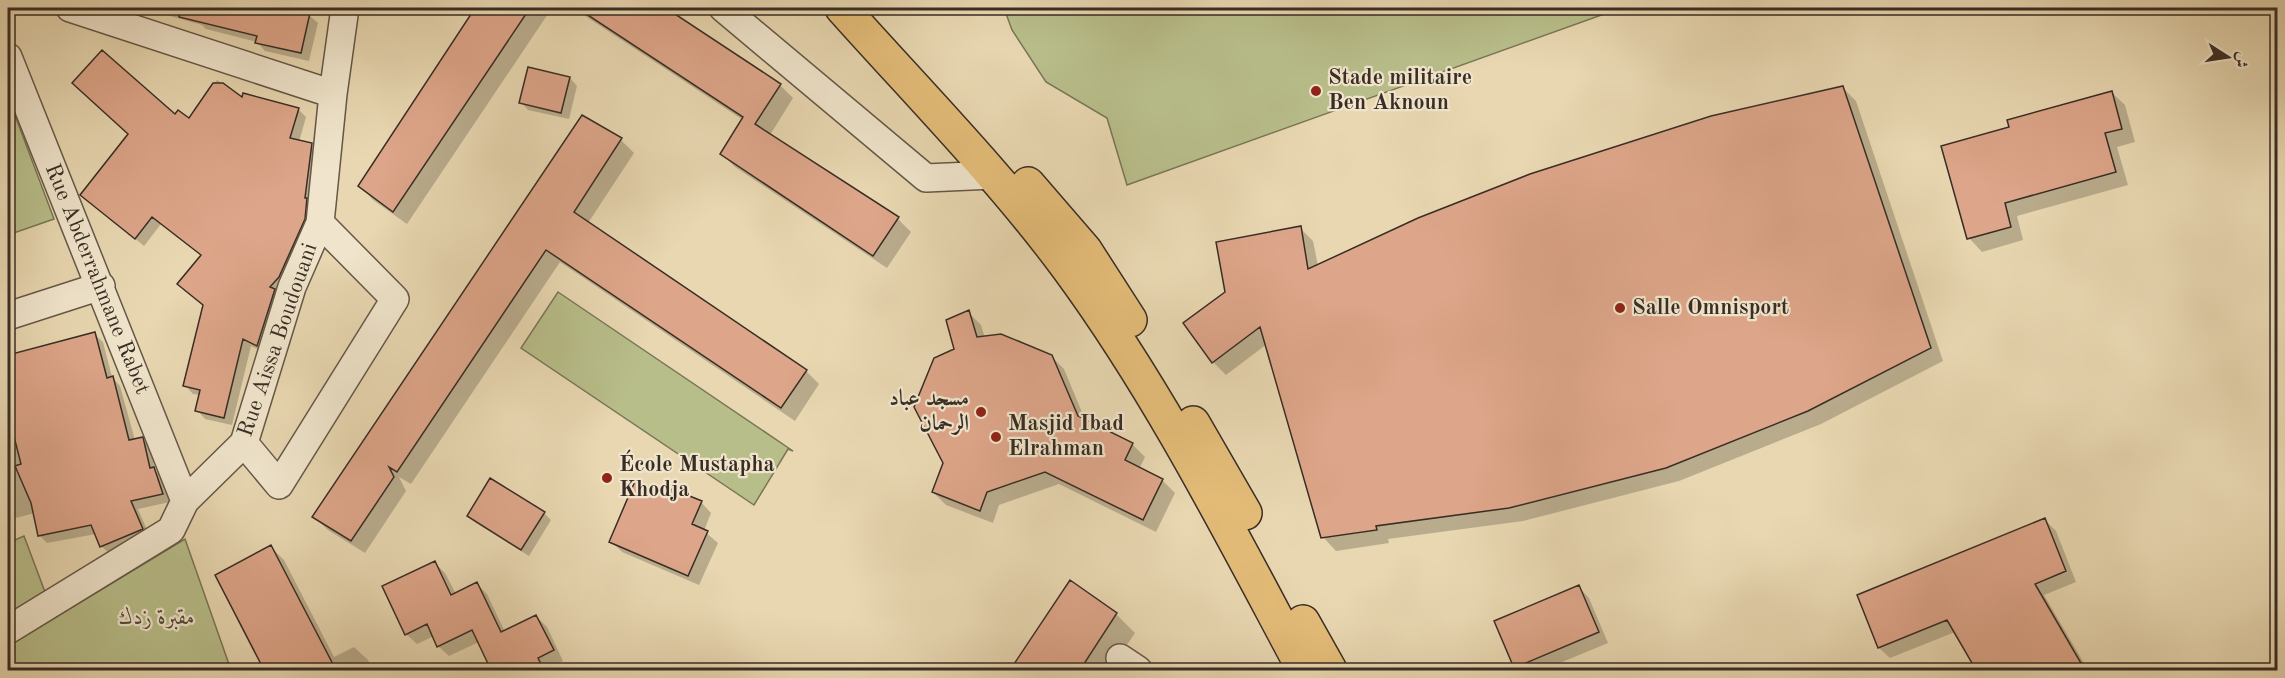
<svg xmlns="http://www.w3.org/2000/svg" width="2285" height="678" font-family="'Old Standard TT',Amiri,serif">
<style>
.green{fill:#b8be8a;stroke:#787658;stroke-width:1.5}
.shadow{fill:#0003}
.building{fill:#dda589;stroke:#382d25;stroke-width:1.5}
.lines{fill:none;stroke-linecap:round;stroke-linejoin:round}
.street-casing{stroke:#645848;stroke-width:30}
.primary-casing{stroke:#382d25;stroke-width:36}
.street{stroke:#f0e5cc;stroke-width:27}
.primary{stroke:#e4bc78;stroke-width:33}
.poi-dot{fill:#8f2418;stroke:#f0e5cc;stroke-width:2}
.labels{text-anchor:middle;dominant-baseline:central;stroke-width:4.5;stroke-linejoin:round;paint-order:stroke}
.poi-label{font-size:22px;font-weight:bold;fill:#382d25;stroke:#f0e5cc;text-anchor:start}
.street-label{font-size:22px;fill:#382d25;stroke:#f0e5cc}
.park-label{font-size:22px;font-style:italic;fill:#524a39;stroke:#f0e5cc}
</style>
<rect width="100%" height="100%" fill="#e8d7b1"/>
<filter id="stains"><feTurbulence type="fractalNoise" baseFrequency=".00333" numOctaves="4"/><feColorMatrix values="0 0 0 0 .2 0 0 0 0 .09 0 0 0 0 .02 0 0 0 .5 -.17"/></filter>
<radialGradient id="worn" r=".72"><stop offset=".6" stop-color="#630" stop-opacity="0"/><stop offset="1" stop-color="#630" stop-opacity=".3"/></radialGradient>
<path class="green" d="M 1004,8 L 1621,8 L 1127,185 L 1107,118 L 1046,82 L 1012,30 Z
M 13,110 L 54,219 L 8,235 L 8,111 Z
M 558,292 L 793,451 L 788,449 L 754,505 L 521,348 Z
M 24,536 L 45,592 L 8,615 L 8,543 Z
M 185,539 L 231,670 L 8,670 L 8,646 Z"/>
<path class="shadow" d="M 142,8 L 280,8 L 309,15 L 318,23 L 309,61 L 265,51 L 257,42 L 206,29 L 202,25 Z
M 477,8 L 552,8 L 407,224 L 373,200 L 360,186 Z
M 573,8 L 663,8 L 780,85 L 793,98 L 770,135 L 898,219 L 911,232 L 887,268 L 735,167 L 722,154 L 743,120 Z
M 529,69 L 570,78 L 577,86 L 569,119 L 528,110 L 521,102 Z
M 217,80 L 243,100 L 298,109 L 306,117 L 299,142 L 311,145 L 320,153 L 313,207 L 266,353 L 251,346 L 232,425 L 205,419 L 197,410 L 201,395 L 193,394 L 185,385 L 204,306 L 202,256 L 161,224 L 144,246 L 82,195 L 175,117 L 189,120 Z
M 1843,88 L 1856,101 L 1943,361 L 1821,424 L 1679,481 L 1523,521 L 1388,539 L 1389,543 L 1336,551 L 1323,537 L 1267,344 L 1226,375 L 1213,362 L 1227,293 L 1300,228 L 1313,241 L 1318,266 Z
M 2111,92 L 2125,105 L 2135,142 L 2117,147 L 2128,185 L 2017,216 L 2023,240 L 1982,252 L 1969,238 L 2010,128 Z
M 582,117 L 621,140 L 634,153 L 588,223 L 806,371 L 819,384 L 795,421 L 560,262 L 411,484 L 399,477 L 406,491 L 365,553 L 328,530 L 314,517 Z
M 968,312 L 981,325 L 985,338 L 1051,356 L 1064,369 L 1086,422 L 1132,444 L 1145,457 L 1139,469 L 1162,480 L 1175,493 L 1156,532 L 1059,484 L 999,505 L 993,523 L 946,505 L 933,492 L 945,463 L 955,349 Z
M 94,334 L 103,342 L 112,377 L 120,386 L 135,440 L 142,439 L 150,447 L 155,470 L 162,477 L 170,502 L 138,509 L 150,537 L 110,554 L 101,546 L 96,534 L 47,543 L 39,535 L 35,513 L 8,520 L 8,357 Z
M 701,502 L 711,513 L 704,531 L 718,543 L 699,585 L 622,552 L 611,541 Z
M 544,513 L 551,520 L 529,556 L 476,523 L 468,516 Z
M 2045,520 L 2056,531 L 2076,582 L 2044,595 L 2088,670 L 1977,670 L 1955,632 L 1890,658 L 1879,648 L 1859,596 Z
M 271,547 L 284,560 L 334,657 L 354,647 L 368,660 L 373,670 L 266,670 L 217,576 Z
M 434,562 L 445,573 L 456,594 L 477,584 L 487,594 L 505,632 L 536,616 L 547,627 L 563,661 L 547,669 L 548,670 L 493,670 L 479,642 L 449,656 L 438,646 L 434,636 L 417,644 L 406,634 Z
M 1070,582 L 1116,614 L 1135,633 L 1110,670 L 1012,670 Z
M 1579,587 L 1589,598 L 1608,643 L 1543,670 L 1518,670 L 1515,667 Z"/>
<path class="building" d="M 180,8 L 286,8 L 310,13 L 301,53 L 255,43 L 257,36 L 179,17 Z
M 475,8 L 530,8 L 393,212 L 358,186 Z
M 577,8 L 666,8 L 781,84 L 755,124 L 899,217 L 873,256 L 720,154 L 743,117 Z
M 102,50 L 175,114 L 178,110 L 189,118 L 213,83 L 223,83 L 242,97 L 243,93 L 299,108 L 290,138 L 312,143 L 305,198 L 307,198 L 305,219 L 279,277 L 270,287 L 275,289 L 257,346 L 243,339 L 224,418 L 195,411 L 200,390 L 183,386 L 203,305 L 177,284 L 201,255 L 152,217 L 135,239 L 80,195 L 128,134 L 72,83 Z
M 528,67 L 570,77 L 561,113 L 519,103 Z
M 1843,86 L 1931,348 L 1808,411 L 1666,468 L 1509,508 L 1376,526 L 1377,530 L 1321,538 L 1260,327 L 1212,363 L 1183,323 L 1225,292 L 1216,242 L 1301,226 L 1308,269 L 1418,218 L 1530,174 L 1711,116 Z
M 2112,91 L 2122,129 L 2105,133 L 2116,172 L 2005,203 L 2011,227 L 1967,239 L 1941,146 L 2009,127 L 2007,120 Z
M 582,115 L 622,138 L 574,212 L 807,370 L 781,408 L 546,250 L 397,472 L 389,467 L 394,477 L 351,541 L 312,517 Z
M 969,310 L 977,337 L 1001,334 L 1052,355 L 1078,416 L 1133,443 L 1125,460 L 1163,479 L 1143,520 L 1045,472 L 987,492 L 980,511 L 932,492 L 943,463 L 914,407 L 934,358 L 954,349 L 946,320 Z
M 95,332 L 107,378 L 113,376 L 129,440 L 143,437 L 150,468 L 154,467 L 163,494 L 131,501 L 143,529 L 100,547 L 91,525 L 38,536 L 31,503 L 15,466 L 21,464 L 8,413 L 8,355 Z
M 490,478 L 545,512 L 521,550 L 467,516 Z
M 635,481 L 669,496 L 672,489 L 702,501 L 692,524 L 708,531 L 688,576 L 609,542 Z
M 2045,518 L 2066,571 L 2035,584 L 2085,670 L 1976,670 L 1947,620 L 1878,648 L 1857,595 Z
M 271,545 L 311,622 L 336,670 L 264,670 L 215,575 Z
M 435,561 L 451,595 L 477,582 L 501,632 L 536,615 L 554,650 L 538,658 L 544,670 L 491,670 L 472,630 L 437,647 L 427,624 L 405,635 L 382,586 Z
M 1070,580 L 1117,613 L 1080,670 L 1010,670 Z
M 1579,585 L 1599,632 L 1514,668 L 1494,621 Z"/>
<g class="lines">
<defs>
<path id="street" d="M 70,8 L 333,94
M 723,8 L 926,178 L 993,175
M 8,57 L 185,501
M 8,316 L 101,286
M 244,443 L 279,485 L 395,299 L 320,223
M 8,630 L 171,530 L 185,501 L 244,443 L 292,287 L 320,223 L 333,94 L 345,8
M 1120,658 L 1138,670"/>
<path id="primary" d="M 842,8 C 918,93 1000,176 1068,268 C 1160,393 1231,534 1304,670
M 1028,184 L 1085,250 L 1130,320
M 1193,423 L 1245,513
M 1303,622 L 1330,670"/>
</defs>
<use href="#street" class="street-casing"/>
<use href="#primary" class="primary-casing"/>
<use href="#street" class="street"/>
<use href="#primary" class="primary"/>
</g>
<g class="poi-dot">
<circle cx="1316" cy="91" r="6"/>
<circle cx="1620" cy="308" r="6"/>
<circle cx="981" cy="412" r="6"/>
<circle cx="996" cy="437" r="6"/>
<circle cx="607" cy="478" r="6"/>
</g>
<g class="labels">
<g class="poi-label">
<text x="1328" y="78">Stade militaire<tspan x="1328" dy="25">Ben Aknoun</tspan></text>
<text x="1632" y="308">Salle Omnisport</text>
<text x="969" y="399" text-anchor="end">مسجد عباد<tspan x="969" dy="25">الرحمان</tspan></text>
<text x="1008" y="424">Masjid Ibad<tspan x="1008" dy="25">Elrahman</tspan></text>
<text x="619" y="465">École Mustapha<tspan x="619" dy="25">Khodja</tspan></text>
</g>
<g class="street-label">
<text transform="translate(97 279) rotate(68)">Rue Abderrahmane Rabet</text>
<text transform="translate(278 340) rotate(-71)">Rue Aissa Boudouani</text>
</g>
<g class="park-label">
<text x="157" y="618">مقبرة زدك</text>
</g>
</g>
<rect width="2285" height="678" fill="none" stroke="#e8d7b1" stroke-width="30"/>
<rect x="9" y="9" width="2267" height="660" fill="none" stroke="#382d25" stroke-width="3"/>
<rect x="15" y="15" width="2255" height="648" fill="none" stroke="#382d25" stroke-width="1.5"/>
<g transform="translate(2228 57) rotate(102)" stroke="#f0e5cc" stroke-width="4.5" paint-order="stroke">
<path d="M0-4.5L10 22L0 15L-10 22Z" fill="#382d25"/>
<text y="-9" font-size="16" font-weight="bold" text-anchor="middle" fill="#382d25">ش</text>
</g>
<rect width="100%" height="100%" filter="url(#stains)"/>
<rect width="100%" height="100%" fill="url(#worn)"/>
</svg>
